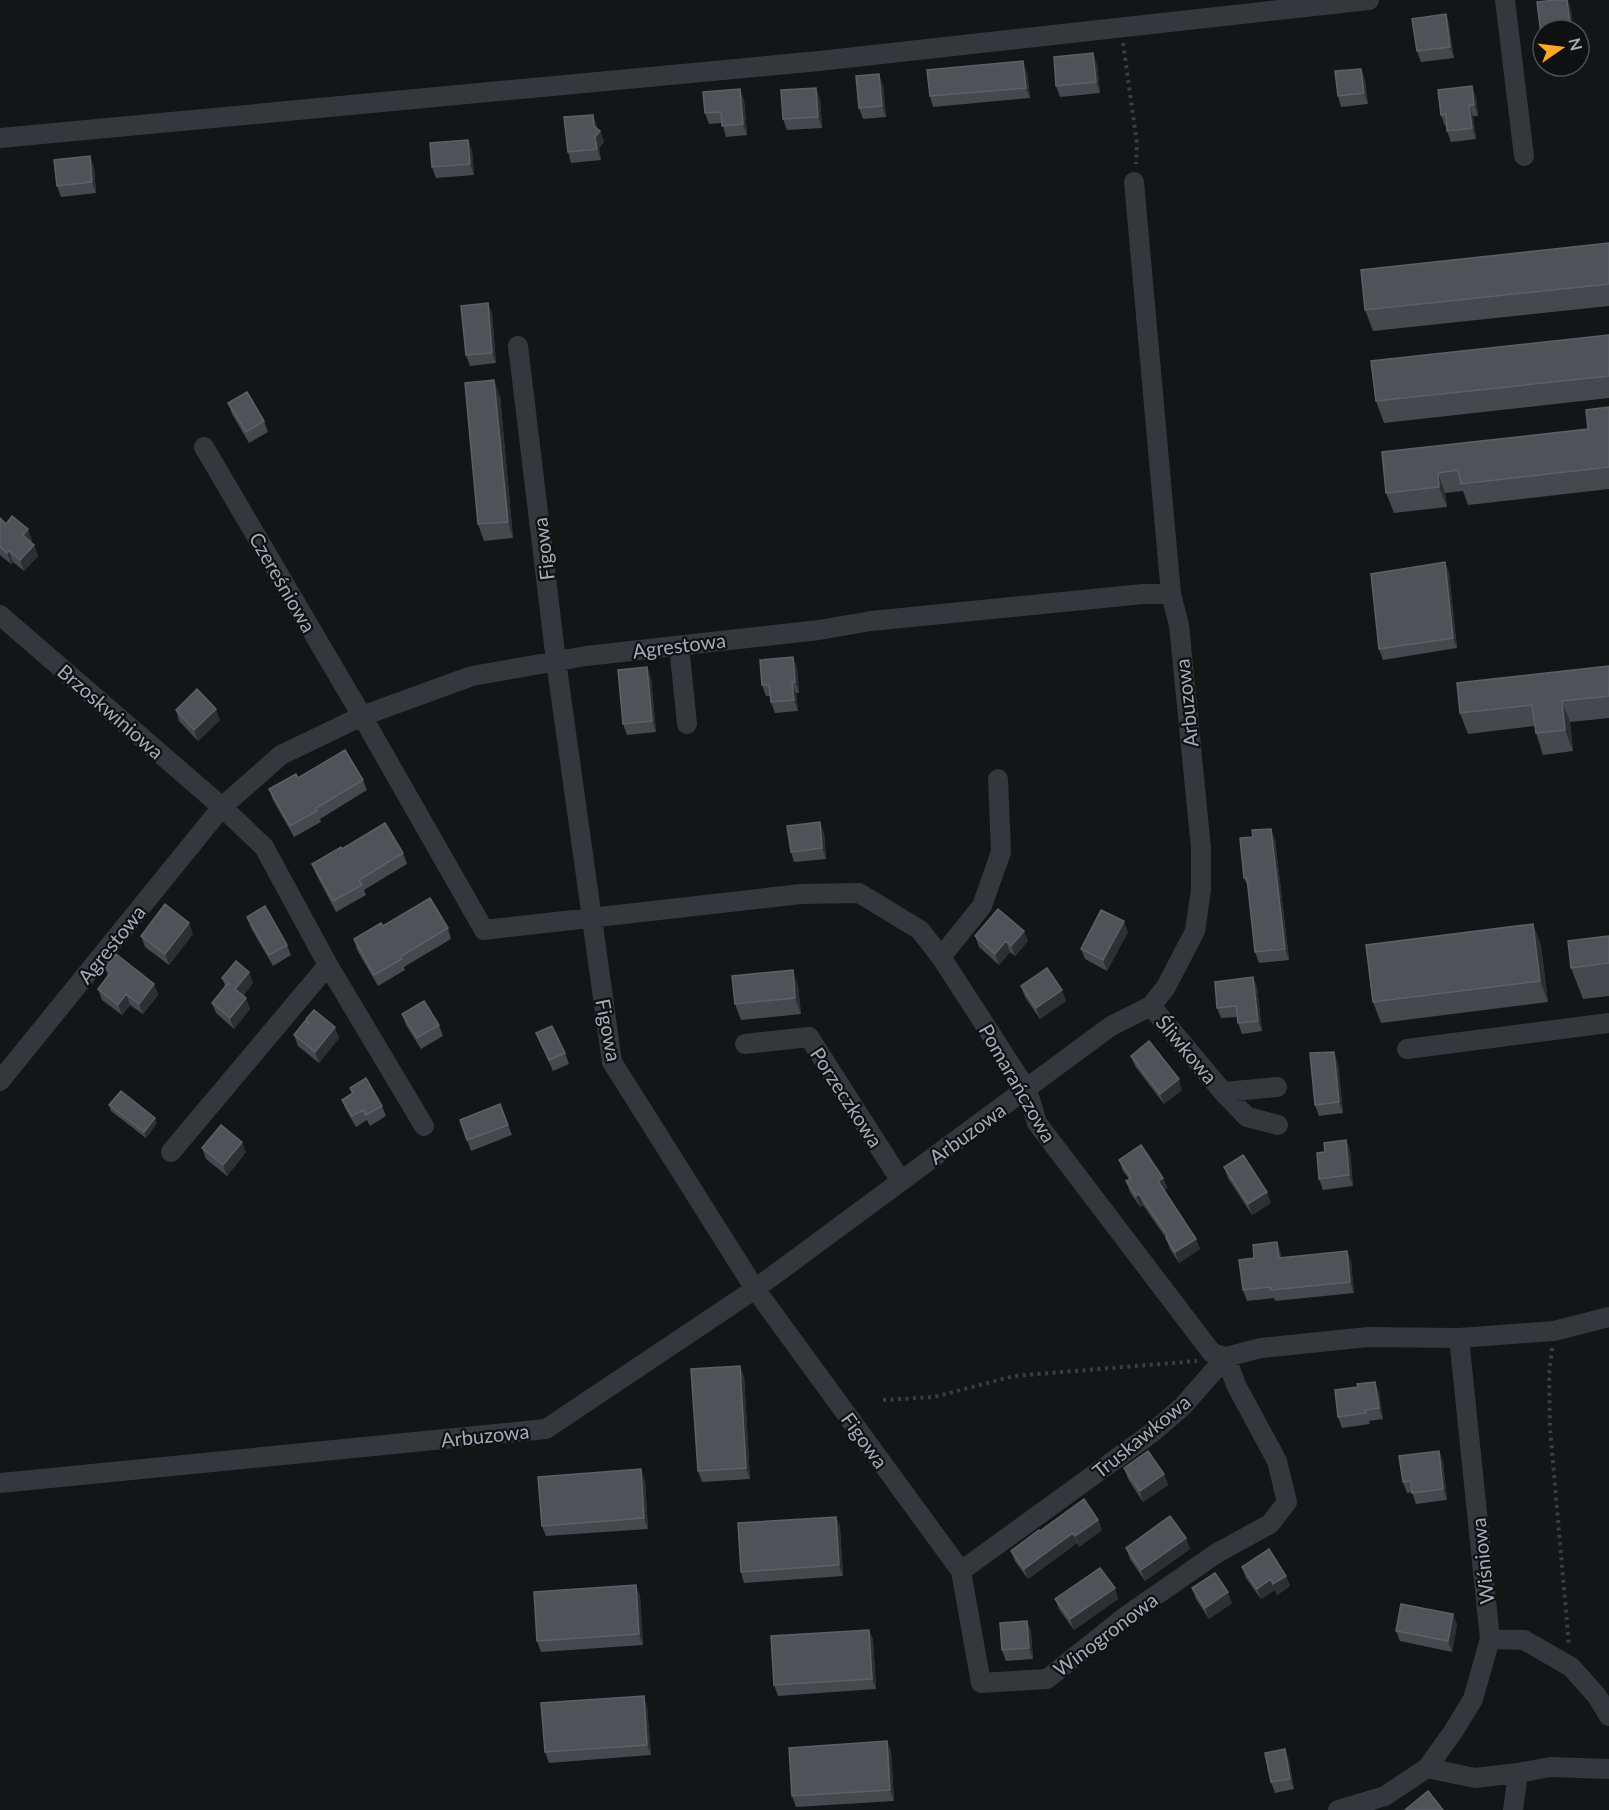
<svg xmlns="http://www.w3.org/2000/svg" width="1609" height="1810" font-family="Lato,sans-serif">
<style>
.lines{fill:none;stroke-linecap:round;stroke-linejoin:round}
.path{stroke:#3b3e43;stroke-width:4;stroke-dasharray:3 4.5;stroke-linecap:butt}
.minor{stroke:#35373c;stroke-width:20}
.wall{fill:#45484c}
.shaded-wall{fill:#2d2f32}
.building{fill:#505258;stroke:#5d6067;stroke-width:1.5}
.labels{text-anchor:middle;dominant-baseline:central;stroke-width:4.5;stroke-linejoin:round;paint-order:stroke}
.street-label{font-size:20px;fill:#a5acb8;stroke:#0f1012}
</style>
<rect width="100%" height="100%" fill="#141517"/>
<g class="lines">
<path class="path" d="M 1123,43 L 1137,144 L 1136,164
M 1552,1348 L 1549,1374 L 1550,1428 L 1569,1646
M 883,1400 L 934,1397 L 1014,1376 L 1197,1361"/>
<path class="minor" d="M 1505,0 L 1524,156
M 0,138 L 819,61 L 1369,0
M 518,346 L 556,661 L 612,1062 L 755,1289 L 961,1571 L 981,1683 L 1047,1679 L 1126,1616 L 1217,1553 L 1270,1524 L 1287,1502 L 1277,1461 L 1236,1385 L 1226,1357
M 204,447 L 362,716 L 484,930 L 801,894 L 859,893 L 920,930 L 941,957 L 1027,1090 L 1037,1123 L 1212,1353 L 1226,1357
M 0,615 L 222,807 L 264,847 L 328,965 L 424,1126
M 679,646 L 687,724
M 941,957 L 982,906 L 1001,852 L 998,779
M 1151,1006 L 1223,1092
M 745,1044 L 809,1037 L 901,1181
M 1407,1049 L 1609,1023
M 0,1081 L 222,807 L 281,755 L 362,716 L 472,676 L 586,656 L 819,630 L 871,621 L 1143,594 L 1171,594
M 1277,1087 L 1223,1092 L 1247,1117 L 1278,1125
M 171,1152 L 328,965
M 0,1483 L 546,1429 L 755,1289 L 1111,1026 L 1151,1006 L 1166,987 L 1195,931 L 1201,890 L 1201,848 L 1179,625 L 1171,594 L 1134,182
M 961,1571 L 1153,1432 L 1183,1406 L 1226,1357 L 1261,1348 L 1368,1337 L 1459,1338 L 1554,1331 L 1609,1317
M 1490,1639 L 1524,1640 L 1571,1667 L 1597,1696 L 1609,1716
M 1427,1768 L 1475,1778 L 1518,1773
M 1338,1810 L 1385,1796 L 1427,1768 L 1453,1732 L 1473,1699 L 1490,1639 L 1459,1338
M 1513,1810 L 1518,1773 L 1550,1767 L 1609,1769"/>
</g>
<path class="wall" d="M 1446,14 L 1449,25 L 1454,58 L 1421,62 L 1417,51 Z
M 1097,64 L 1100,93 L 1060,97 L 1056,86 Z
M 1361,69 L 1365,80 L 1368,104 L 1341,107 L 1338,96 Z
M 1027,72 L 1030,98 L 933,107 L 930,96 Z
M 883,85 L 886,117 L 863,119 L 859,108 Z
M 740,89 L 744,100 L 747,135 L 726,137 L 722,123 L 709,124 L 705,113 Z
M 1476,97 L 1478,116 L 1473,116 L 1476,139 L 1451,142 L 1447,131 L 1447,125 L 1445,126 L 1441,115 Z
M 820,99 L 822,128 L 787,130 L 783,119 Z
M 593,115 L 597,129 L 600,131 L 604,142 L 599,148 L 601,160 L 571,163 L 568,152 Z
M 472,150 L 474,175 L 436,178 L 432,167 Z
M 94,167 L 96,193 L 61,197 L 57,186 Z
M 1609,243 L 1609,306 L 1373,331 L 1365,310 Z
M 488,303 L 492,314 L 496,363 L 470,366 L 466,355 Z
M 1609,335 L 1609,398 L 1384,423 L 1376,401 Z
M 500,396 L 513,538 L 484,541 L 478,524 Z
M 228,403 L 264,421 L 268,432 L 249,443 L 232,414 Z
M 1609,407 L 1609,489 L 1468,505 L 1463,491 L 1445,493 L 1447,507 L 1394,513 L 1386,493 L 1382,452 L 1588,429 Z
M 0,518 L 6,524 L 32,540 L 30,542 L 34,545 L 38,556 L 24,571 L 13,562 L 11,564 L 0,555 Z
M 1445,562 L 1449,573 L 1457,648 L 1383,660 L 1379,649 Z
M 793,657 L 797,668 L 799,693 L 796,693 L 798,711 L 775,713 L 771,702 L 770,696 L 766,696 L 762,685 Z
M 1609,666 L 1609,718 L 1570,722 L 1573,751 L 1543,755 L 1536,733 L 1535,726 L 1468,734 L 1460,713 Z
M 647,667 L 651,678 L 656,732 L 627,735 L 623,724 Z
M 176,710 L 220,720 L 198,741 L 179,721 Z
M 298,778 L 363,780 L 367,790 L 320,819 L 321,822 L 294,837 L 273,800 L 269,789 Z
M 824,833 L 826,859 L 794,862 L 791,852 Z
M 1253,837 L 1275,839 L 1289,960 L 1259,963 L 1255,952 L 1249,889 L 1244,878 Z
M 342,849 L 403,853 L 407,864 L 364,890 L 366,895 L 336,912 L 316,874 L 312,864 Z
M 247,917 L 287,945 L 291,955 L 273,966 L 251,928 Z
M 1533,924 L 1541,946 L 1548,1002 L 1381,1023 L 1373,1002 Z
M 383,926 L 448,928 L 451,939 L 404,967 L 405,970 L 378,986 L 357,950 L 354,939 Z
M 1128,932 L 1107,971 L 1085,959 L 1081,949 Z
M 193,934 L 169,965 L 145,947 L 141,936 Z
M 975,936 L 1028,941 L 1015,956 L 1010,952 L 999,965 L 979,947 Z
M 1609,936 L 1609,996 L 1583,999 L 1571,968 Z
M 105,968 L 154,984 L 158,995 L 143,1014 L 130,1005 L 122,1015 L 102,1000 L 98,989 L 108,976 Z
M 249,972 L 253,983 L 243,996 L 250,1009 L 234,1029 L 216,1013 L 212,1003 L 225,986 L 222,978 Z
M 1253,977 L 1257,988 L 1262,1031 L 1242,1034 L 1238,1023 L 1237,1017 L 1221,1018 L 1217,1008 Z
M 798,986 L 801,1014 L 741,1020 L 735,1004 Z
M 1021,986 L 1066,1001 L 1040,1019 L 1025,997 Z
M 402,1014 L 439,1025 L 443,1036 L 421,1049 L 406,1025 Z
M 308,1023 L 339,1038 L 319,1063 L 298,1046 L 294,1035 Z
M 536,1033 L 565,1053 L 569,1064 L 553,1071 Z
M 1131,1056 L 1182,1090 L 1164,1104 L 1135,1066 Z
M 1338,1063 L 1343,1113 L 1319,1116 L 1315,1105 Z
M 350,1088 L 382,1106 L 386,1116 L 370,1126 L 367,1120 L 356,1127 L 346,1110 L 342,1100 L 352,1093 Z
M 500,1104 L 512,1135 L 471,1151 L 460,1120 Z
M 109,1105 L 157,1123 L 146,1138 L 111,1111 Z
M 1346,1140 L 1350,1151 L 1353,1186 L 1323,1190 L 1319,1179 L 1325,1152 Z
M 202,1148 L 246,1152 L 227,1176 L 206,1159 Z
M 1119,1160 L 1163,1178 L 1167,1188 L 1164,1191 L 1196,1239 L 1200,1249 L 1179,1263 L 1170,1249 L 1166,1238 L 1143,1205 L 1140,1207 L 1130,1192 L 1126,1181 L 1129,1179 L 1123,1171 Z
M 1224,1167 L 1271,1203 L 1252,1215 L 1228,1178 Z
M 1347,1251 L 1351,1262 L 1354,1293 L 1275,1301 L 1274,1298 L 1247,1301 L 1243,1290 L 1254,1258 L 1281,1253 L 1281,1258 Z
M 744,1376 L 750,1479 L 702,1482 L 698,1471 Z
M 1375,1382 L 1379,1393 L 1383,1419 L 1369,1421 L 1370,1424 L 1342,1428 L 1338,1417 L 1358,1387 Z
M 1439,1451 L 1443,1462 L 1447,1500 L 1416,1504 L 1412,1492 L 1407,1493 L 1403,1482 Z
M 1124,1468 L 1164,1474 L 1168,1485 L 1143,1502 L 1128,1479 Z
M 645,1480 L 648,1529 L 546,1536 L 542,1526 Z
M 836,1517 L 840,1527 L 843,1576 L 744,1583 L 741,1572 Z
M 1098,1520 L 1102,1530 L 1079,1547 L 1077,1543 L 1028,1579 L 1015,1561 L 1011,1551 L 1040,1531 Z
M 1126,1548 L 1190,1549 L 1145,1581 L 1130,1559 Z
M 1242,1567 L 1286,1576 L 1290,1586 L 1277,1595 L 1275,1590 L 1261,1599 L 1246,1578 Z
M 636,1585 L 640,1596 L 643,1645 L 541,1652 L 537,1641 Z
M 1115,1588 L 1118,1599 L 1074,1630 L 1059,1609 L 1055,1599 Z
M 1192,1588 L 1232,1603 L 1209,1619 L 1196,1599 Z
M 1453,1614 L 1457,1625 L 1452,1652 L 1400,1641 L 1396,1631 Z
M 1027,1621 L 1031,1632 L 1033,1659 L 1006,1661 L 1002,1650 Z
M 869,1630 L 873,1640 L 876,1689 L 778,1696 L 774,1685 Z
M 647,1706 L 651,1755 L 549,1763 L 545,1752 Z
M 887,1741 L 891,1752 L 894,1801 L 796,1807 L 792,1796 Z
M 1289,1760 L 1294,1789 L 1275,1793 L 1271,1782 Z"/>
<path class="shaded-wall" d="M 1568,0 L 1571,9 L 1574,30 L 1571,30 Z
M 1446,14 L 1449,25 L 1454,58 L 1450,47 Z
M 1093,53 L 1097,64 L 1100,93 L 1096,82 Z
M 1023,61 L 1027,72 L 1030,98 L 1026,88 Z
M 1361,69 L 1365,80 L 1368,104 L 1364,93 Z
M 879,74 L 883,85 L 886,117 L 882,106 Z
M 1472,86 L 1476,97 L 1478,116 L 1474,105 Z
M 816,88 L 820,99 L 822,128 L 818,117 Z
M 740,89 L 744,100 L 747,135 L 743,124 Z
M 1469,105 L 1473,116 L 1476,139 L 1472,128 Z
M 593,115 L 597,125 L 598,134 L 600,131 L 604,142 L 599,148 L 601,160 L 597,149 Z
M 468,140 L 472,150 L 474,175 L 470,164 Z
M 90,156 L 94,167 L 96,193 L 92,182 Z
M 488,303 L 492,314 L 496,363 L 492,353 Z
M 494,380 L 500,396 L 513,538 L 508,522 Z
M 1438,473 L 1445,493 L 1447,507 L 1439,487 Z
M 28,529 L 32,540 L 27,546 L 23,535 Z
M 34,545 L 38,556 L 24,571 L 20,560 Z
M 9,551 L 13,562 L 11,564 L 7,553 Z
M 1445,562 L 1449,573 L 1457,648 L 1453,638 Z
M 793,657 L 797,668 L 799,693 L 795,682 Z
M 647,667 L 651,678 L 656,732 L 652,721 Z
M 792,682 L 796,693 L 798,711 L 794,700 Z
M 1562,701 L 1570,722 L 1573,751 L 1565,730 Z
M 216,709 L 220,720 L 198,741 L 194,730 Z
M 820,822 L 824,833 L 826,859 L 822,848 Z
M 1271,829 L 1275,839 L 1289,960 L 1285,949 Z
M 1124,921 L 1128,932 L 1107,971 L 1103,960 Z
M 189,923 L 193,934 L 169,965 L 165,954 Z
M 1533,924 L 1541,946 L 1548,1002 L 1540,981 Z
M 1024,931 L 1028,941 L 1015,956 L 1011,946 Z
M 1006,941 L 1010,952 L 999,965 L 995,954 Z
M 793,970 L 798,986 L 801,1014 L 795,998 Z
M 249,972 L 253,983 L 239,1000 L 235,989 Z
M 1253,977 L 1257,988 L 1262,1031 L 1258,1021 Z
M 154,984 L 158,995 L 143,1014 L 139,1004 Z
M 1062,990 L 1066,1001 L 1040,1019 L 1036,1008 Z
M 126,994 L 130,1005 L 122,1015 L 118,1005 Z
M 246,998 L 250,1009 L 234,1029 L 230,1018 Z
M 335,1027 L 339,1038 L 319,1063 L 315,1052 Z
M 1334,1052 L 1338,1063 L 1343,1113 L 1339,1102 Z
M 1179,1079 L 1182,1090 L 1164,1104 L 1160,1094 Z
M 155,1118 L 157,1123 L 146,1138 L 144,1132 Z
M 1346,1140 L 1350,1151 L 1353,1186 L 1349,1175 Z
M 242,1142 L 246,1152 L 227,1176 L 223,1165 Z
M 1163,1178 L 1167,1188 L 1162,1192 L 1158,1181 Z
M 1267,1192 L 1271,1203 L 1252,1215 L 1248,1204 Z
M 1139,1194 L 1143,1205 L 1140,1207 L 1136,1196 Z
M 1196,1239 L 1200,1249 L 1179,1263 L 1175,1252 Z
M 1277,1242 L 1281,1253 L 1283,1269 L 1279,1258 Z
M 1347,1251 L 1351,1262 L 1354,1293 L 1350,1282 Z
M 740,1366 L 744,1376 L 750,1479 L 746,1468 Z
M 1375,1382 L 1379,1393 L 1383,1419 L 1379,1408 Z
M 1439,1451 L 1443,1462 L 1447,1500 L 1443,1489 Z
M 641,1469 L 645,1480 L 648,1529 L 644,1518 Z
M 1164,1474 L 1168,1485 L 1143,1502 L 1140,1491 Z
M 836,1517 L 840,1527 L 843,1576 L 839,1565 Z
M 1098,1520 L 1102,1530 L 1079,1547 L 1075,1536 Z
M 1073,1533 L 1077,1543 L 1028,1579 L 1024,1569 Z
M 1186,1538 L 1190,1549 L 1145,1581 L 1141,1570 Z
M 1286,1576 L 1290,1586 L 1277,1595 L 1273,1584 Z
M 1271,1579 L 1275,1590 L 1261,1599 L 1257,1589 Z
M 636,1585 L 640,1596 L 643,1645 L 639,1634 Z
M 1115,1588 L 1118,1599 L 1074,1630 L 1070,1619 Z
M 1228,1592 L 1232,1603 L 1209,1619 L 1205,1608 Z
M 1453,1614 L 1457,1625 L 1452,1652 L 1448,1641 Z
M 1027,1621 L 1031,1632 L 1033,1659 L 1029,1648 Z
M 869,1630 L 873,1640 L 876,1689 L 872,1679 Z
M 644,1696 L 647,1706 L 651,1755 L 647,1745 Z
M 887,1741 L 891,1752 L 894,1801 L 890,1790 Z
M 1285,1749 L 1289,1760 L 1294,1789 L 1290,1779 Z"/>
<path class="building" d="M 1556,0 L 1567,0 L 1571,30 L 1543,30 L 1543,51 L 1537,2 Z
M 1446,14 L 1450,47 L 1417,51 L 1412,19 Z
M 1093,53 L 1096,82 L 1056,86 L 1054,57 Z
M 1023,61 L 1026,88 L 930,96 L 927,70 Z
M 1361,69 L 1364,93 L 1338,96 L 1335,71 Z
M 879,74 L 882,106 L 859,108 L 856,76 Z
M 1472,86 L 1474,105 L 1469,105 L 1472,128 L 1447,131 L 1446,114 L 1441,115 L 1438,90 Z
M 816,88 L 818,117 L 783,119 L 781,90 Z
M 740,89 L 743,124 L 722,126 L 721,112 L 705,113 L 703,92 Z
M 593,115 L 594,126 L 600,131 L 595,137 L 597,149 L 568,152 L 564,117 Z
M 468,140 L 470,164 L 432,167 L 430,143 Z
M 90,156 L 92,182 L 57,186 L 54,160 Z
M 1609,243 L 1609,284 L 1365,310 L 1361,270 Z
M 488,303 L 492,353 L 466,355 L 461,306 Z
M 1609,335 L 1609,376 L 1376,401 L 1371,361 Z
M 494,380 L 508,522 L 478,524 L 465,383 Z
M 247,392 L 264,421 L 246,432 L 228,403 Z
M 1609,407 L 1609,467 L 1461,484 L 1458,470 L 1438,473 L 1439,487 L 1386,493 L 1382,452 L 1588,429 L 1586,410 Z
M 12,516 L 28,529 L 23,535 L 34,545 L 20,560 L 9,551 L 7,553 L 0,547 L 0,518 L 6,524 Z
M 1445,562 L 1453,638 L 1379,649 L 1371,574 Z
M 793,657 L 795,682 L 792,682 L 794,700 L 771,702 L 769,685 L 762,685 L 760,660 Z
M 1609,666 L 1609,696 L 1562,701 L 1565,730 L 1536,733 L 1532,705 L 1460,713 L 1457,683 Z
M 647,667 L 652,721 L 623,724 L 618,670 Z
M 197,689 L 216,709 L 194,730 L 176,710 Z
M 345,750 L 363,780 L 316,808 L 317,811 L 290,826 L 269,789 L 296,774 L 298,778 Z
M 820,822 L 822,848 L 791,852 L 787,826 Z
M 385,823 L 403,853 L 359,880 L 362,885 L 333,901 L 312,864 L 341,847 L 342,849 Z
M 1271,829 L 1285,949 L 1255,952 L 1247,878 L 1244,878 L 1240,838 L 1253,837 L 1252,830 Z
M 430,898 L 448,928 L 400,957 L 402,959 L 374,975 L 354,939 L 381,923 L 383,926 Z
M 165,904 L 189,923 L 165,954 L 141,936 Z
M 265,906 L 287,945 L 269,955 L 247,917 Z
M 998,909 L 1024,931 L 1011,946 L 1006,941 L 995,954 L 975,936 Z
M 1101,910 L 1124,921 L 1103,960 L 1081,949 Z
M 1533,924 L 1540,981 L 1373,1002 L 1366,945 Z
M 1609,936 L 1609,963 L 1571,968 L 1568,941 Z
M 116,954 L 154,984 L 139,1004 L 126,994 L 118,1005 L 98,989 L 111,972 L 105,968 Z
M 236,961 L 249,972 L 235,989 L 246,998 L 230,1018 L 212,1003 L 228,983 L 230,985 L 222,978 Z
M 1047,968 L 1062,990 L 1036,1008 L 1021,986 Z
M 793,970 L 795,998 L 735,1004 L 732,976 Z
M 1253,977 L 1258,1021 L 1238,1023 L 1236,1006 L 1217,1008 L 1215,982 Z
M 424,1001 L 439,1025 L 417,1038 L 402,1014 Z
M 314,1010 L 335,1027 L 315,1052 L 294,1035 L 305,1021 L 309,1024 L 306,1019 Z
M 552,1026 L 565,1053 L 549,1060 L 536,1033 Z
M 1149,1041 L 1179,1079 L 1160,1094 L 1131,1056 Z
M 1334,1052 L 1339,1102 L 1315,1105 L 1310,1053 Z
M 366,1078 L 382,1106 L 366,1115 L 363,1110 L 352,1116 L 342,1100 L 353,1093 L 350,1088 Z
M 121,1091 L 155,1118 L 144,1132 L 109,1105 Z
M 500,1104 L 508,1125 L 467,1140 L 460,1120 Z
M 221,1125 L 242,1142 L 223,1165 L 202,1148 Z
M 1346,1140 L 1349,1175 L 1319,1179 L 1317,1153 L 1325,1152 L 1324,1143 Z
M 1141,1145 L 1163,1178 L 1158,1181 L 1196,1239 L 1175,1252 L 1166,1238 L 1168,1236 L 1139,1194 L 1136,1196 L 1126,1181 L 1131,1178 L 1119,1160 Z
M 1243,1155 L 1267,1192 L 1248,1204 L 1224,1167 Z
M 1277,1242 L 1279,1258 L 1347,1251 L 1350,1282 L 1271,1290 L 1270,1287 L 1243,1290 L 1239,1260 L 1254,1258 L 1253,1245 Z
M 740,1366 L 746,1468 L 698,1471 L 691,1369 Z
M 1375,1382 L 1379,1408 L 1365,1410 L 1366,1413 L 1338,1417 L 1335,1390 L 1358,1387 L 1357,1384 Z
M 1148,1451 L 1164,1474 L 1140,1491 L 1124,1468 Z
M 1439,1451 L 1443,1489 L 1412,1493 L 1411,1481 L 1403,1482 L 1399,1456 Z
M 641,1469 L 644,1518 L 542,1526 L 538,1477 Z
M 1084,1499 L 1098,1520 L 1075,1536 L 1073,1533 L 1024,1569 L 1011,1551 L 1039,1530 L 1040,1531 Z
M 1170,1516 L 1186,1538 L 1141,1570 L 1126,1548 Z
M 836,1517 L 839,1565 L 741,1572 L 738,1523 Z
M 1269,1549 L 1286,1576 L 1273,1584 L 1271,1579 L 1257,1589 L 1242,1567 Z
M 1100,1568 L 1115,1588 L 1070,1619 L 1055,1599 Z
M 1215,1573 L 1228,1592 L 1205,1608 L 1192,1588 Z
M 636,1585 L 639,1634 L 537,1641 L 534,1592 Z
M 1401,1604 L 1453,1614 L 1448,1641 L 1396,1631 Z
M 1027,1621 L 1029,1648 L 1002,1650 L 1000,1623 Z
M 869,1630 L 872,1679 L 774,1685 L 771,1636 Z
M 644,1696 L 647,1745 L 545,1752 L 541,1703 Z
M 887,1741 L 890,1790 L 792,1796 L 789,1748 Z
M 1285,1749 L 1290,1779 L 1271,1782 L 1265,1753 Z
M 1428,1791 L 1443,1810 L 1405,1810 Z"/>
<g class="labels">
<g class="street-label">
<text transform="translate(543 549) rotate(-97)">Figowa</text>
<text transform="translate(283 582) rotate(60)">Czereśniowa</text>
<text transform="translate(679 645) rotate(-7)">Agrestowa</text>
<text transform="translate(1186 703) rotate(-96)">Arbuzowa</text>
<text transform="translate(111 711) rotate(41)">Brzoskwiniowa</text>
<text transform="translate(111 944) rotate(-51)">Agrestowa</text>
<text transform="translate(609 1030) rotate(79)">Figowa</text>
<text transform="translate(1187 1049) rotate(50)">Śliwkowa</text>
<text transform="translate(1018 1083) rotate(60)">Pomarańczowa</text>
<text transform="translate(847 1097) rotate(57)">Porzeczkowa</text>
<text transform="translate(967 1133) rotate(-36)">Arbuzowa</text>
<text transform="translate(485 1435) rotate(-6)">Arbuzowa</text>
<text transform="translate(1141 1436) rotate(-39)">Truskawkowa</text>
<text transform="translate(865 1440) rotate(54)">Figowa</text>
<text transform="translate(1482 1561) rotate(-96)">Wiśniowa</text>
<text transform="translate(1105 1634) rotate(-37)">Winogronowa</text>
</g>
</g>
<g transform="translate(1561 48) rotate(76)"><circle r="28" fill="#0f1012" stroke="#4b4e54" stroke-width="1.5"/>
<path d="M0-4.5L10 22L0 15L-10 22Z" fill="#ffa824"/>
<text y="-9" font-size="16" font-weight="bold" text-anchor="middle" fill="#a5acb8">N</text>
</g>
</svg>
